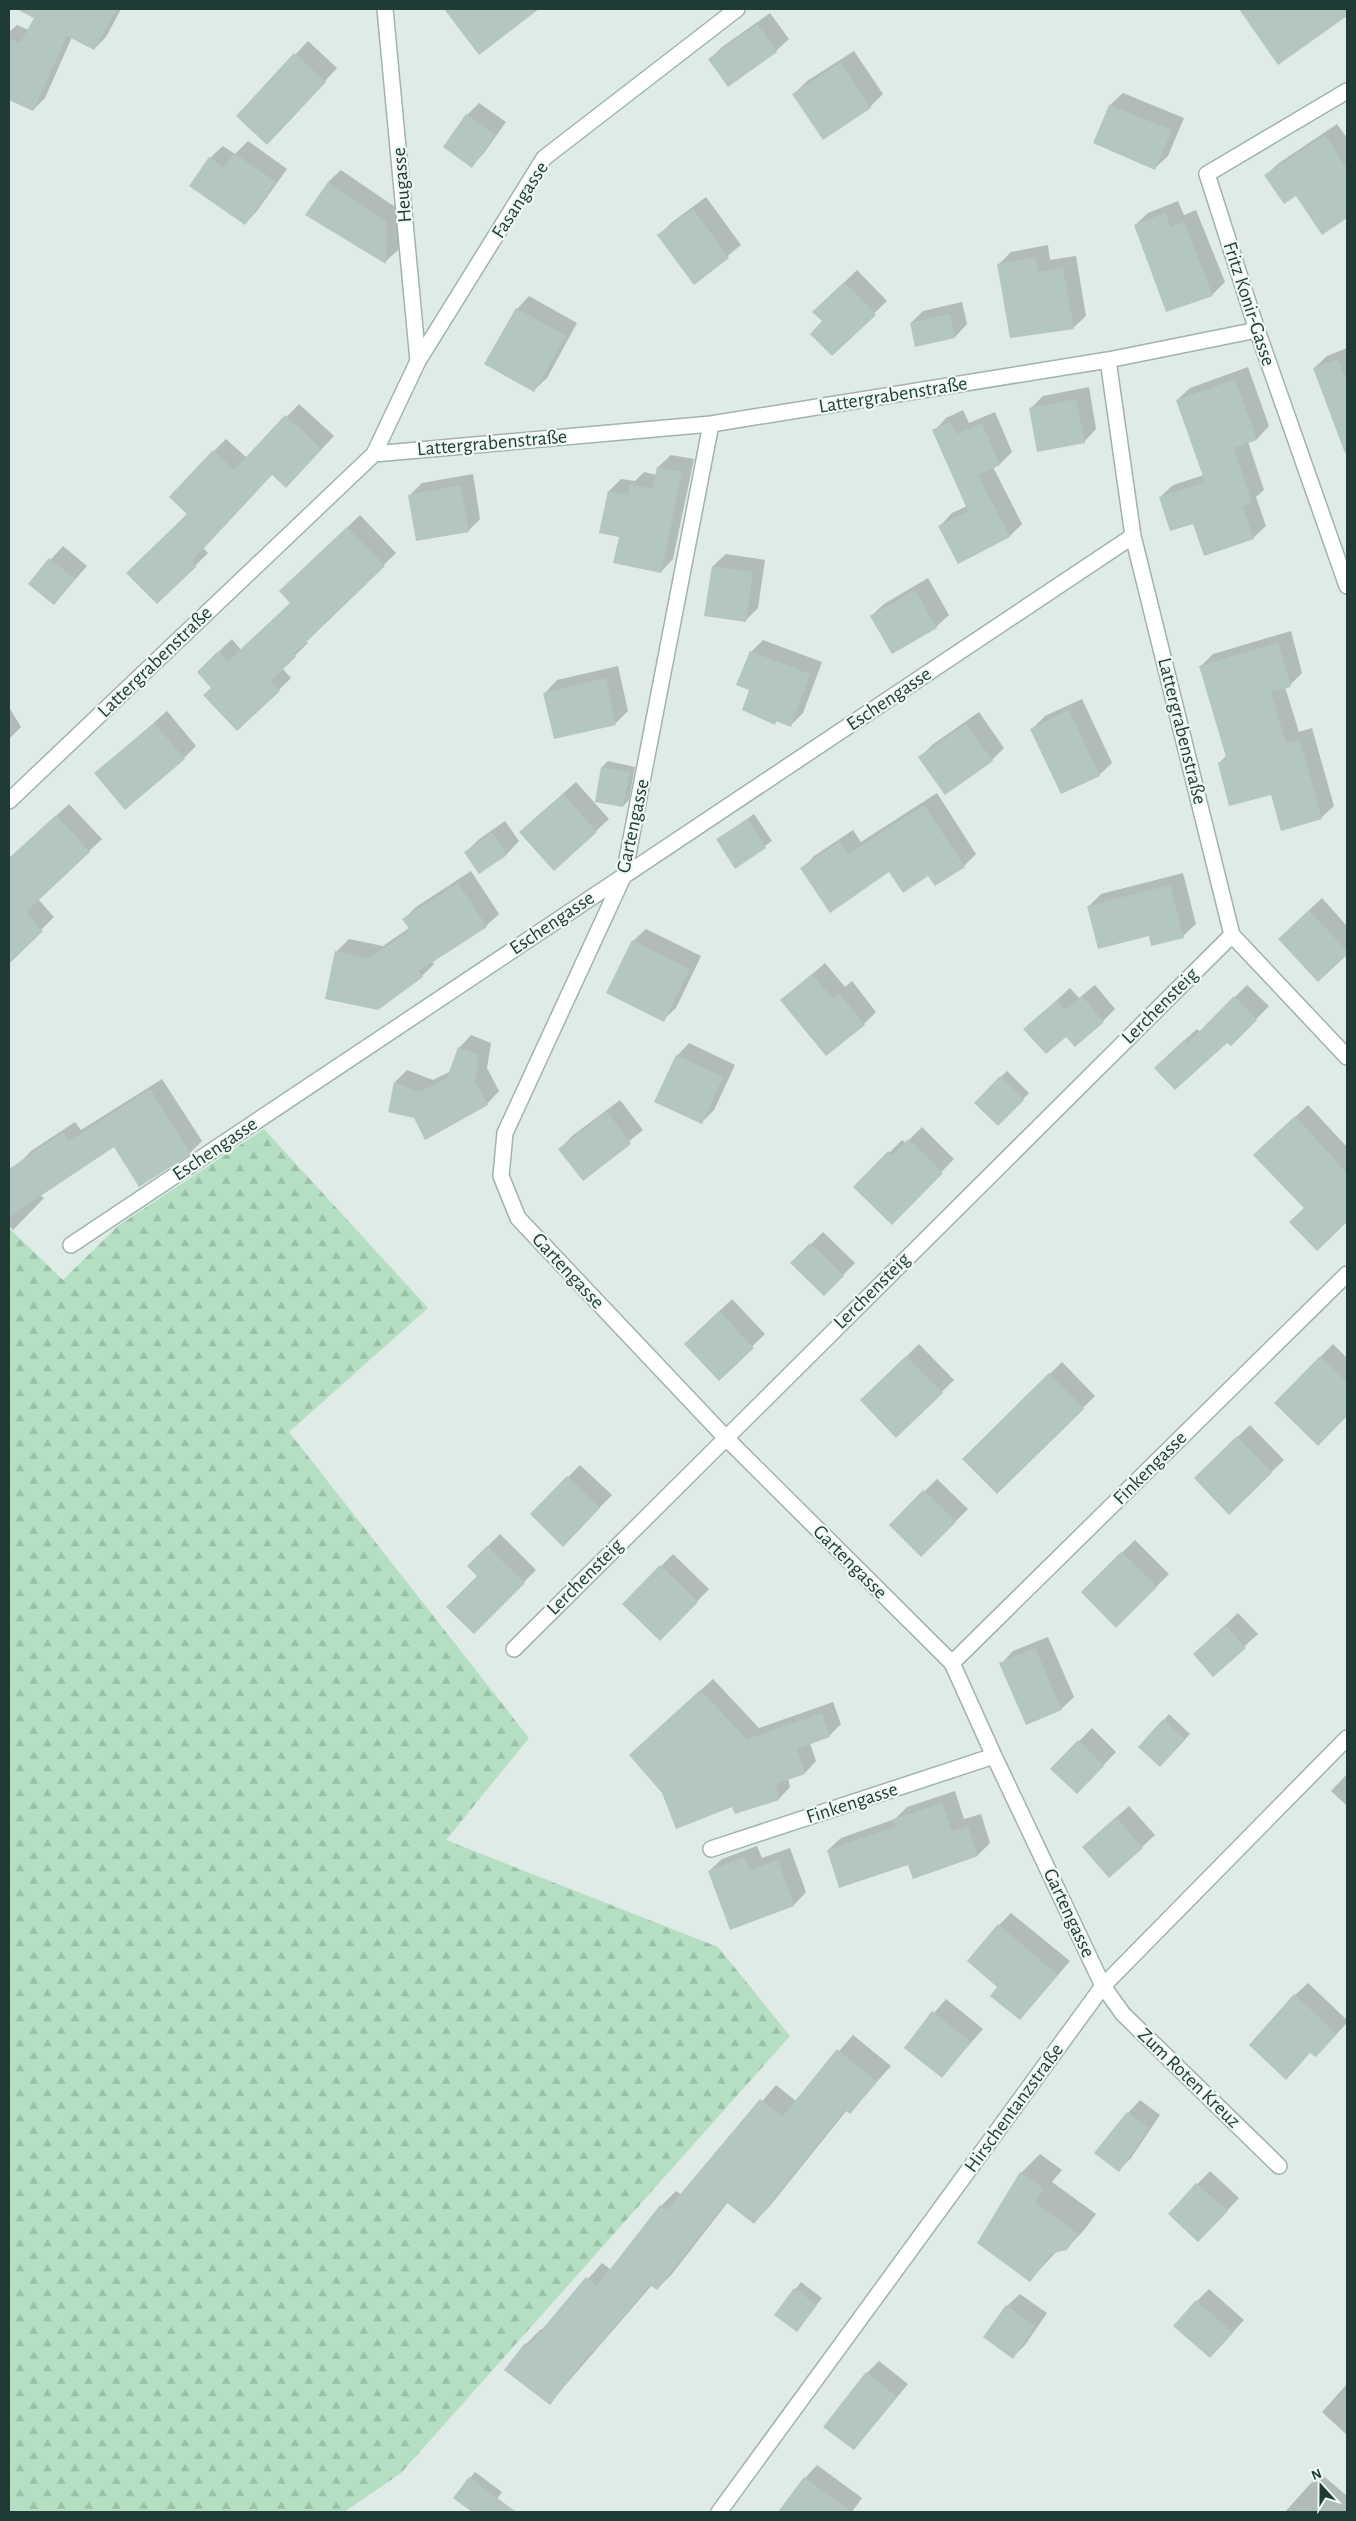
<svg xmlns="http://www.w3.org/2000/svg" width="1356" height="2521" font-family="'Alegreya Sans',sans-serif">
<style>
.forest{fill:url(#forest-firs)}
.shadow{fill:#0003}
.building{fill:#b3c6bf}
.lines{fill:none;stroke-linecap:round;stroke-linejoin:round}
.street-casing{stroke:#a1b3ad;stroke-width:18}
.street{stroke:#fff;stroke-width:15}
.labels{text-anchor:middle;dominant-baseline:central;stroke-width:4.5;stroke-linejoin:round;paint-order:stroke}
.street-label{font-size:20px;fill:#1e3c35;stroke:#eff8f3}
</style>
<defs>
<pattern id="forest-firs" width="22" height="20" patternUnits="userSpaceOnUse" patternTransform="scale(1.25)"><rect width="22" height="20" fill="#b4dfc2"/><path d="M5 1l3.5 6h-7zM16 11l3.5 6h-7z" fill="#9ac0a7"/></pattern>
</defs>
<rect width="100%" height="100%" fill="#deebe6"/>
<path class="forest" d="M 264,1129 L 428,1308 L 289,1432 L 529,1738 L 446,1840 L 718,1947 L 790,2036 L 401,2473 L 344,2512 L 9,2512 L 9,1228 L 63,1280 L 118,1226 Z"/>
<path class="shadow" d="M 40,9 L 121,9 L 106,37 L 94,49 L 72,37 L 45,98 L 33,110 L 10,99 L 9,102 L 9,32 L 17,25 L 29,30 Z
M 449,9 L 536,9 L 532,12 L 447,11 Z
M 1247,9 L 1347,9 L 1347,17 L 1243,13 Z
M 770,13 L 789,39 L 776,51 L 728,86 L 710,59 L 722,47 Z
M 308,41 L 337,68 L 280,131 L 238,116 Z
M 854,51 L 883,94 L 870,107 L 794,94 L 807,81 Z
M 1123,93 L 1184,118 L 1168,156 L 1155,168 L 1094,143 L 1110,105 Z
M 479,103 L 506,122 L 484,153 L 472,166 L 467,115 Z
M 1337,124 L 1347,138 L 1347,216 L 1322,233 L 1297,195 L 1266,175 L 1279,163 Z
M 248,141 L 287,169 L 257,211 L 245,224 L 210,158 L 223,146 L 235,154 Z
M 341,170 L 398,209 L 398,250 L 385,262 L 328,182 Z
M 706,197 L 741,245 L 695,283 L 659,235 L 671,223 Z
M 1178,201 L 1184,215 L 1196,210 L 1225,282 L 1212,295 L 1135,225 L 1148,213 Z
M 1048,245 L 1050,260 L 1076,256 L 1086,316 L 1073,328 L 998,265 L 1011,252 Z
M 857,270 L 887,301 L 832,354 L 823,321 L 826,300 Z
M 529,296 L 577,323 L 547,378 L 534,390 L 517,309 Z
M 962,302 L 967,324 L 955,337 L 911,323 L 923,311 Z
M 1347,348 L 1347,456 L 1314,368 L 1327,356 Z
M 1248,367 L 1269,426 L 1257,439 L 1248,442 L 1264,490 L 1256,497 L 1266,526 L 1253,538 L 1160,497 L 1173,485 L 1204,475 L 1177,400 L 1190,388 Z
M 1089,387 L 1096,429 L 1084,442 L 1030,409 L 1043,396 Z
M 299,404 L 334,436 L 298,474 L 272,474 L 203,548 L 208,553 L 157,603 L 214,451 L 226,439 L 247,458 Z
M 963,410 L 969,423 L 995,412 L 1012,452 L 1000,464 L 993,467 L 1022,524 L 1010,536 L 959,563 L 940,526 L 952,513 L 967,506 L 934,431 L 946,418 Z
M 671,455 L 694,459 L 673,559 L 661,572 L 609,491 L 621,479 L 635,481 L 644,472 L 657,475 L 658,467 Z
M 473,474 L 480,519 L 468,531 L 410,495 L 422,483 Z
M 360,515 L 396,553 L 305,641 L 308,643 L 282,668 L 291,678 L 279,690 L 213,687 L 211,659 L 232,639 L 241,650 L 292,602 L 294,579 Z
M 63,546 L 87,566 L 54,604 L 29,584 Z
M 726,554 L 765,560 L 758,608 L 745,621 L 713,566 Z
M 928,578 L 949,615 L 936,627 L 871,616 L 884,604 Z
M 1291,631 L 1302,673 L 1290,685 L 1285,687 L 1299,732 L 1312,728 L 1334,806 L 1321,818 L 1219,763 L 1227,755 L 1201,666 L 1213,654 Z
M 763,640 L 822,662 L 803,713 L 791,725 L 778,720 L 775,723 L 751,689 L 751,652 Z
M 618,666 L 628,711 L 616,723 L 545,693 L 557,680 Z
M 1082,699 L 1112,763 L 1099,775 L 1032,729 L 1045,716 Z
M 9,707 L 21,727 L 9,739 Z
M 167,711 L 196,746 L 184,758 L 96,774 Z
M 979,712 L 1004,748 L 992,760 L 920,757 L 932,745 Z
M 608,761 L 635,767 L 629,800 L 623,806 L 596,801 L 602,767 Z
M 576,782 L 609,819 L 596,831 L 533,820 Z
M 937,793 L 976,854 L 964,866 L 928,874 L 890,870 L 802,869 L 814,856 L 853,830 L 861,842 Z
M 69,804 L 102,839 L 38,899 L 54,917 L 9,962 L 9,859 Z
M 754,814 L 772,841 L 736,867 L 718,839 Z
M 505,821 L 519,841 L 507,854 L 480,872 L 466,852 L 478,840 Z
M 471,871 L 499,914 L 486,926 L 432,961 L 434,964 L 422,976 L 336,952 L 349,939 L 383,946 L 409,928 L 404,919 L 416,907 Z
M 1183,873 L 1196,924 L 1183,936 L 1088,907 L 1101,894 Z
M 1322,898 L 1347,926 L 1347,953 L 1318,980 L 1292,926 Z
M 646,929 L 701,956 L 676,1008 L 663,1020 L 633,941 Z
M 825,963 L 845,987 L 852,981 L 876,1012 L 864,1024 L 782,1000 Z
M 1095,985 L 1115,1009 L 1103,1021 L 1066,1035 L 1025,1029 L 1070,988 L 1079,998 Z
M 1247,985 L 1269,1006 L 1231,1045 L 1227,1041 L 1168,1055 L 1197,1029 L 1200,1032 Z
M 471,1035 L 491,1043 L 487,1068 L 499,1091 L 487,1104 L 426,1139 L 395,1082 L 407,1070 L 433,1080 L 451,1071 L 459,1048 Z
M 689,1043 L 735,1065 L 714,1110 L 702,1122 L 677,1056 Z
M 1007,1071 L 1029,1093 L 998,1125 L 975,1103 Z
M 162,1079 L 202,1141 L 190,1153 L 140,1185 L 114,1145 L 40,1195 L 44,1198 L 13,1230 L 9,1226 L 9,1174 L 31,1151 L 75,1122 L 81,1130 Z
M 620,1100 L 643,1130 L 583,1179 L 560,1149 L 572,1136 Z
M 1308,1105 L 1347,1147 L 1347,1221 L 1317,1250 L 1305,1208 L 1267,1143 Z
M 922,1127 L 954,1159 L 892,1223 L 855,1187 L 902,1140 L 906,1143 Z
M 823,1232 L 855,1263 L 824,1294 L 792,1263 Z
M 732,1299 L 765,1334 L 719,1379 L 698,1332 Z
M 919,1344 L 954,1380 L 896,1436 L 862,1400 Z
M 1333,1344 L 1347,1358 L 1347,1414 L 1318,1444 L 1275,1403 Z
M 1062,1362 L 1095,1396 L 997,1493 L 963,1459 Z
M 1250,1425 L 1284,1460 L 1229,1513 L 1195,1478 Z
M 580,1465 L 612,1495 L 563,1545 L 532,1514 Z
M 937,1479 L 968,1509 L 921,1556 L 890,1525 Z
M 500,1534 L 536,1570 L 474,1632 L 479,1576 L 468,1566 Z
M 1135,1540 L 1169,1574 L 1116,1627 L 1082,1592 Z
M 673,1554 L 709,1589 L 660,1640 L 624,1604 Z
M 1238,1613 L 1258,1634 L 1213,1675 L 1207,1642 Z
M 1048,1637 L 1074,1697 L 1061,1709 L 1001,1664 L 1013,1651 Z
M 713,1679 L 759,1728 L 833,1702 L 841,1724 L 829,1736 L 810,1743 L 816,1761 L 805,1773 L 788,1778 L 790,1787 L 779,1799 L 733,1805 L 663,1792 L 630,1755 Z
M 1169,1714 L 1190,1734 L 1160,1765 L 1164,1720 Z
M 1092,1728 L 1116,1752 L 1077,1793 L 1052,1769 Z
M 1347,1774 L 1347,1806 L 1331,1791 Z
M 955,1791 L 964,1819 L 981,1814 L 990,1843 L 978,1855 L 909,1863 L 828,1850 L 841,1838 L 895,1819 L 907,1807 Z
M 1129,1806 L 1155,1835 L 1142,1847 L 1096,1835 Z
M 757,1846 L 762,1858 L 790,1848 L 806,1892 L 794,1905 L 709,1871 L 722,1859 Z
M 1011,1913 L 1070,1961 L 1020,2019 L 999,1987 L 999,1925 Z
M 1308,1983 L 1347,2020 L 1347,2023 L 1316,2055 L 1311,2052 L 1295,1995 Z
M 946,1999 L 983,2029 L 942,2076 L 905,2047 Z
M 853,2035 L 891,2066 L 850,2112 L 847,2110 L 769,2207 L 754,2222 L 728,2202 L 672,2274 L 657,2289 L 652,2285 L 550,2403 L 526,2344 L 541,2329 L 543,2330 L 602,2263 L 611,2270 L 661,2206 L 676,2191 L 682,2195 L 776,2085 L 796,2101 Z
M 1140,2100 L 1160,2115 L 1131,2158 L 1119,2170 L 1128,2113 Z
M 1040,2154 L 1062,2170 L 1052,2182 L 1096,2214 L 1085,2229 L 1066,2249 L 1057,2251 L 1030,2280 L 1021,2173 Z
M 1210,2171 L 1239,2198 L 1211,2228 L 1169,2214 Z
M 801,2282 L 822,2298 L 802,2324 L 776,2314 Z
M 1209,2289 L 1244,2320 L 1210,2357 L 1197,2301 Z
M 1020,2294 L 1047,2313 L 1025,2345 L 1013,2357 L 1007,2306 Z
M 879,2361 L 908,2384 L 854,2449 L 867,2373 Z
M 1347,2384 L 1347,2435 L 1322,2412 Z
M 817,2465 L 862,2498 L 852,2512 L 779,2512 L 805,2478 Z
M 475,2472 L 502,2492 L 487,2512 L 474,2512 L 454,2498 Z
M 1320,2473 L 1347,2496 L 1347,2512 L 1285,2512 Z"/>
<path class="building" d="M 16,9 L 117,9 L 94,50 L 67,36 L 33,111 L 9,100 L 9,39 L 20,43 L 34,18 Z
M 444,9 L 539,9 L 479,55 Z
M 1239,9 L 1347,9 L 1347,16 L 1278,65 Z
M 757,24 L 777,52 L 728,87 L 708,59 Z
M 294,53 L 326,82 L 267,145 L 236,116 Z
M 841,62 L 871,108 L 823,140 L 792,94 Z
M 1109,105 L 1172,130 L 1155,170 L 1093,143 Z
M 466,114 L 495,135 L 472,168 L 443,147 Z
M 1325,135 L 1347,169 L 1347,218 L 1322,235 L 1296,196 L 1284,204 L 1264,175 Z
M 234,153 L 276,182 L 245,225 L 189,186 L 209,157 L 224,168 Z
M 328,182 L 386,222 L 386,264 L 305,215 Z
M 693,209 L 729,258 L 694,285 L 657,235 Z
M 1165,213 L 1171,227 L 1184,222 L 1213,296 L 1166,312 L 1134,225 Z
M 1035,257 L 1038,272 L 1063,268 L 1074,329 L 1010,338 L 997,264 Z
M 844,282 L 876,315 L 832,356 L 810,334 L 822,321 L 812,312 Z
M 516,308 L 566,336 L 534,392 L 484,364 Z
M 950,314 L 955,338 L 915,347 L 910,323 Z
M 1338,359 L 1347,383 L 1347,453 L 1345,453 L 1313,368 Z
M 1235,379 L 1257,440 L 1234,448 L 1252,503 L 1243,506 L 1254,539 L 1204,556 L 1193,524 L 1170,531 L 1159,497 L 1205,482 L 1176,400 Z
M 1076,399 L 1085,443 L 1037,452 L 1029,408 Z
M 285,415 L 322,449 L 286,488 L 272,475 L 192,561 L 197,566 L 157,604 L 126,573 L 187,514 L 169,497 L 213,450 L 234,470 Z
M 950,422 L 957,434 L 982,423 L 1000,465 L 978,475 L 1010,537 L 958,564 L 938,526 L 968,511 L 932,430 Z
M 657,467 L 682,472 L 661,573 L 613,563 L 619,537 L 599,533 L 608,491 L 628,495 L 630,484 L 653,489 Z
M 461,485 L 469,532 L 416,541 L 408,495 Z
M 347,527 L 385,566 L 294,654 L 296,657 L 270,681 L 280,691 L 237,731 L 203,695 L 211,688 L 197,672 L 218,651 L 228,661 L 290,603 L 279,591 Z
M 49,558 L 75,579 L 54,605 L 28,584 Z
M 712,566 L 753,572 L 746,622 L 704,616 Z
M 915,590 L 937,628 L 892,654 L 870,616 Z
M 1278,643 L 1291,687 L 1271,692 L 1286,743 L 1300,740 L 1322,819 L 1281,831 L 1271,795 L 1229,806 L 1218,763 L 1227,760 L 1199,666 Z
M 750,651 L 810,674 L 791,727 L 776,721 L 775,725 L 742,710 L 749,690 L 736,685 Z
M 606,678 L 616,725 L 554,739 L 543,693 Z
M 1069,710 L 1100,776 L 1061,794 L 1030,729 Z
M 154,723 L 185,759 L 125,810 L 94,773 Z
M 966,724 L 993,761 L 945,795 L 918,757 Z
M 601,767 L 630,772 L 623,807 L 595,802 Z
M 563,794 L 597,832 L 554,871 L 519,832 Z
M 924,805 L 965,867 L 935,886 L 928,876 L 903,893 L 889,872 L 830,913 L 800,868 L 840,841 L 848,854 Z
M 56,815 L 90,852 L 26,912 L 43,931 L 9,964 L 9,858 Z
M 748,819 L 766,848 L 735,869 L 716,839 Z
M 493,833 L 507,855 L 479,874 L 464,852 Z
M 458,883 L 487,927 L 419,971 L 423,977 L 378,1010 L 325,999 L 335,951 L 369,958 L 410,930 L 402,919 Z
M 1170,885 L 1184,938 L 1151,946 L 1149,936 L 1098,949 L 1087,906 Z
M 1309,910 L 1347,951 L 1347,955 L 1318,982 L 1278,939 Z
M 632,940 L 690,969 L 664,1022 L 606,993 Z
M 812,974 L 832,998 L 839,993 L 865,1025 L 826,1056 L 780,1000 Z
M 1082,996 L 1104,1022 L 1075,1047 L 1066,1037 L 1046,1054 L 1023,1029 L 1057,1000 L 1066,1010 Z
M 1234,996 L 1257,1020 L 1231,1046 L 1227,1043 L 1175,1090 L 1154,1068 L 1184,1040 L 1187,1044 Z
M 458,1047 L 479,1055 L 475,1081 L 488,1105 L 425,1140 L 414,1118 L 388,1112 L 394,1082 L 420,1092 L 447,1078 Z
M 676,1055 L 723,1077 L 702,1124 L 654,1102 Z
M 1000,1076 L 1024,1100 L 998,1126 L 974,1103 Z
M 150,1089 L 191,1154 L 139,1187 L 114,1147 L 9,1217 L 9,1169 L 63,1132 L 69,1141 Z
M 607,1111 L 631,1144 L 583,1181 L 558,1149 Z
M 1295,1116 L 1347,1173 L 1347,1222 L 1317,1251 L 1289,1222 L 1304,1208 L 1253,1155 Z
M 908,1139 L 943,1173 L 892,1225 L 853,1187 L 888,1151 L 893,1155 Z
M 810,1243 L 844,1276 L 824,1296 L 790,1263 Z
M 719,1311 L 754,1348 L 719,1381 L 684,1344 Z
M 906,1356 L 943,1393 L 896,1438 L 860,1400 Z
M 1320,1356 L 1347,1383 L 1347,1416 L 1318,1446 L 1274,1403 Z
M 1049,1373 L 1084,1409 L 997,1494 L 962,1459 Z
M 1237,1436 L 1272,1473 L 1229,1515 L 1194,1478 Z
M 567,1476 L 600,1508 L 563,1547 L 530,1514 Z
M 923,1490 L 956,1522 L 921,1557 L 889,1525 Z
M 487,1546 L 525,1583 L 474,1634 L 446,1607 L 477,1576 L 467,1566 Z
M 1121,1552 L 1157,1587 L 1116,1628 L 1081,1592 Z
M 660,1565 L 698,1602 L 660,1641 L 622,1604 Z
M 1225,1625 L 1246,1648 L 1213,1677 L 1193,1654 Z
M 1035,1648 L 1062,1710 L 1026,1725 L 999,1663 Z
M 700,1690 L 747,1739 L 822,1713 L 830,1737 L 797,1749 L 805,1774 L 776,1784 L 779,1800 L 735,1814 L 732,1807 L 676,1829 L 662,1793 L 629,1755 Z
M 1163,1719 L 1185,1740 L 1160,1767 L 1138,1747 Z
M 1078,1740 L 1104,1766 L 1077,1794 L 1050,1769 Z
M 942,1803 L 952,1831 L 968,1826 L 978,1856 L 913,1879 L 908,1865 L 839,1888 L 827,1850 L 896,1826 L 893,1819 Z
M 1116,1817 L 1143,1848 L 1109,1878 L 1082,1847 Z
M 744,1857 L 749,1870 L 778,1860 L 794,1906 L 730,1930 L 708,1871 Z
M 998,1924 L 1058,1975 L 1020,2020 L 990,1996 L 997,1987 L 967,1961 Z
M 1294,1994 L 1337,2034 L 1316,2057 L 1310,2053 L 1286,2080 L 1249,2045 Z
M 932,2011 L 971,2042 L 942,2078 L 904,2048 Z
M 837,2049 L 877,2082 L 850,2114 L 845,2110 L 754,2224 L 726,2202 L 657,2290 L 650,2285 L 593,2352 L 591,2351 L 550,2405 L 504,2370 L 525,2343 L 528,2346 L 586,2277 L 597,2286 L 660,2205 L 667,2210 L 760,2099 L 782,2117 Z
M 1127,2112 L 1149,2128 L 1119,2172 L 1094,2153 Z
M 1020,2172 L 1044,2189 L 1034,2202 L 1078,2234 L 1067,2250 L 1052,2253 L 1030,2282 L 977,2243 Z
M 1196,2183 L 1228,2211 L 1198,2242 L 1168,2214 Z
M 794,2288 L 817,2305 L 797,2332 L 774,2315 Z
M 1196,2300 L 1233,2333 L 1210,2358 L 1173,2326 Z
M 1006,2305 L 1035,2326 L 1013,2359 L 983,2337 Z
M 866,2372 L 897,2397 L 854,2450 L 823,2427 Z
M 469,2477 L 516,2512 L 472,2512 L 453,2498 Z
M 804,2477 L 852,2512 L 778,2512 Z"/>
<g class="lines">
<defs>
<path id="street" d="M 385,9 L 418,361
M 1347,91 L 1207,174 L 1257,330 L 1347,586
M 1108,360 L 1133,536 L 1232,935 L 1347,1057
M 711,424 L 624,875 L 505,1133 L 501,1176 L 518,1218 L 725,1437 L 952,1663 L 994,1756 L 1103,1986 L 1123,2014 L 1279,2166
M 374,454 L 418,361 L 544,158 L 737,9
M 9,801 L 374,454 L 711,424 L 1108,360 L 1257,330
M 71,1245 L 1133,536
M 514,1649 L 1232,935
M 952,1663 L 1347,1274
M 711,1849 L 994,1756
M 719,2512 L 1103,1986 L 1347,1738"/>
</defs>
<use href="#street" class="street-casing"/>
<use href="#street" class="street"/>
</g>
<g class="labels">
<g class="street-label">
<text transform="translate(402 185) rotate(-95)">Heugasse</text>
<text transform="translate(520 200) rotate(-57)">Fasangasse</text>
<text transform="translate(1249 304) rotate(72)">Fritz Konir-Gasse</text>
<text transform="translate(893 395) rotate(-9)">Lattergrabenstraße</text>
<text transform="translate(492 443) rotate(-5)">Lattergrabenstraße</text>
<text transform="translate(155 662) rotate(-44)">Lattergrabenstraße</text>
<text transform="translate(889 699) rotate(-34)">Eschengasse</text>
<text transform="translate(1182 731) rotate(76)">Lattergrabenstraße</text>
<text transform="translate(633 826) rotate(-78)">Gartengasse</text>
<text transform="translate(552 923) rotate(-34)">Eschengasse</text>
<text transform="translate(1160 1006) rotate(-45)">Lerchensteig</text>
<text transform="translate(215 1149) rotate(-34)">Eschengasse</text>
<text transform="translate(568 1271) rotate(47)">Gartengasse</text>
<text transform="translate(872 1291) rotate(-45)">Lerchensteig</text>
<text transform="translate(1150 1468) rotate(-45)">Finkengasse</text>
<text transform="translate(850 1562) rotate(45)">Gartengasse</text>
<text transform="translate(585 1577) rotate(-45)">Lerchensteig</text>
<text transform="translate(852 1803) rotate(-18)">Finkengasse</text>
<text transform="translate(1069 1913) rotate(65)">Gartengasse</text>
<text transform="translate(1189 2078) rotate(44)">Zum Roten Kreuz</text>
<text transform="translate(1014 2108) rotate(-54)">Hirschentanzstraße</text>
</g>
</g>
<rect width="1356" height="2521" fill="none" stroke="#1e3c35" stroke-width="20"/>
<g transform="translate(1321 2486) rotate(339)" stroke="#eff8f3" stroke-width="4" paint-order="stroke">
<path d="M0-4L9 19L0 12L-9 19Z" fill="#1e3c35"/>
<text y="-8" font-size="14" font-weight="bold" text-anchor="middle" fill="#1e3c35">N</text>
</g>
</svg>
